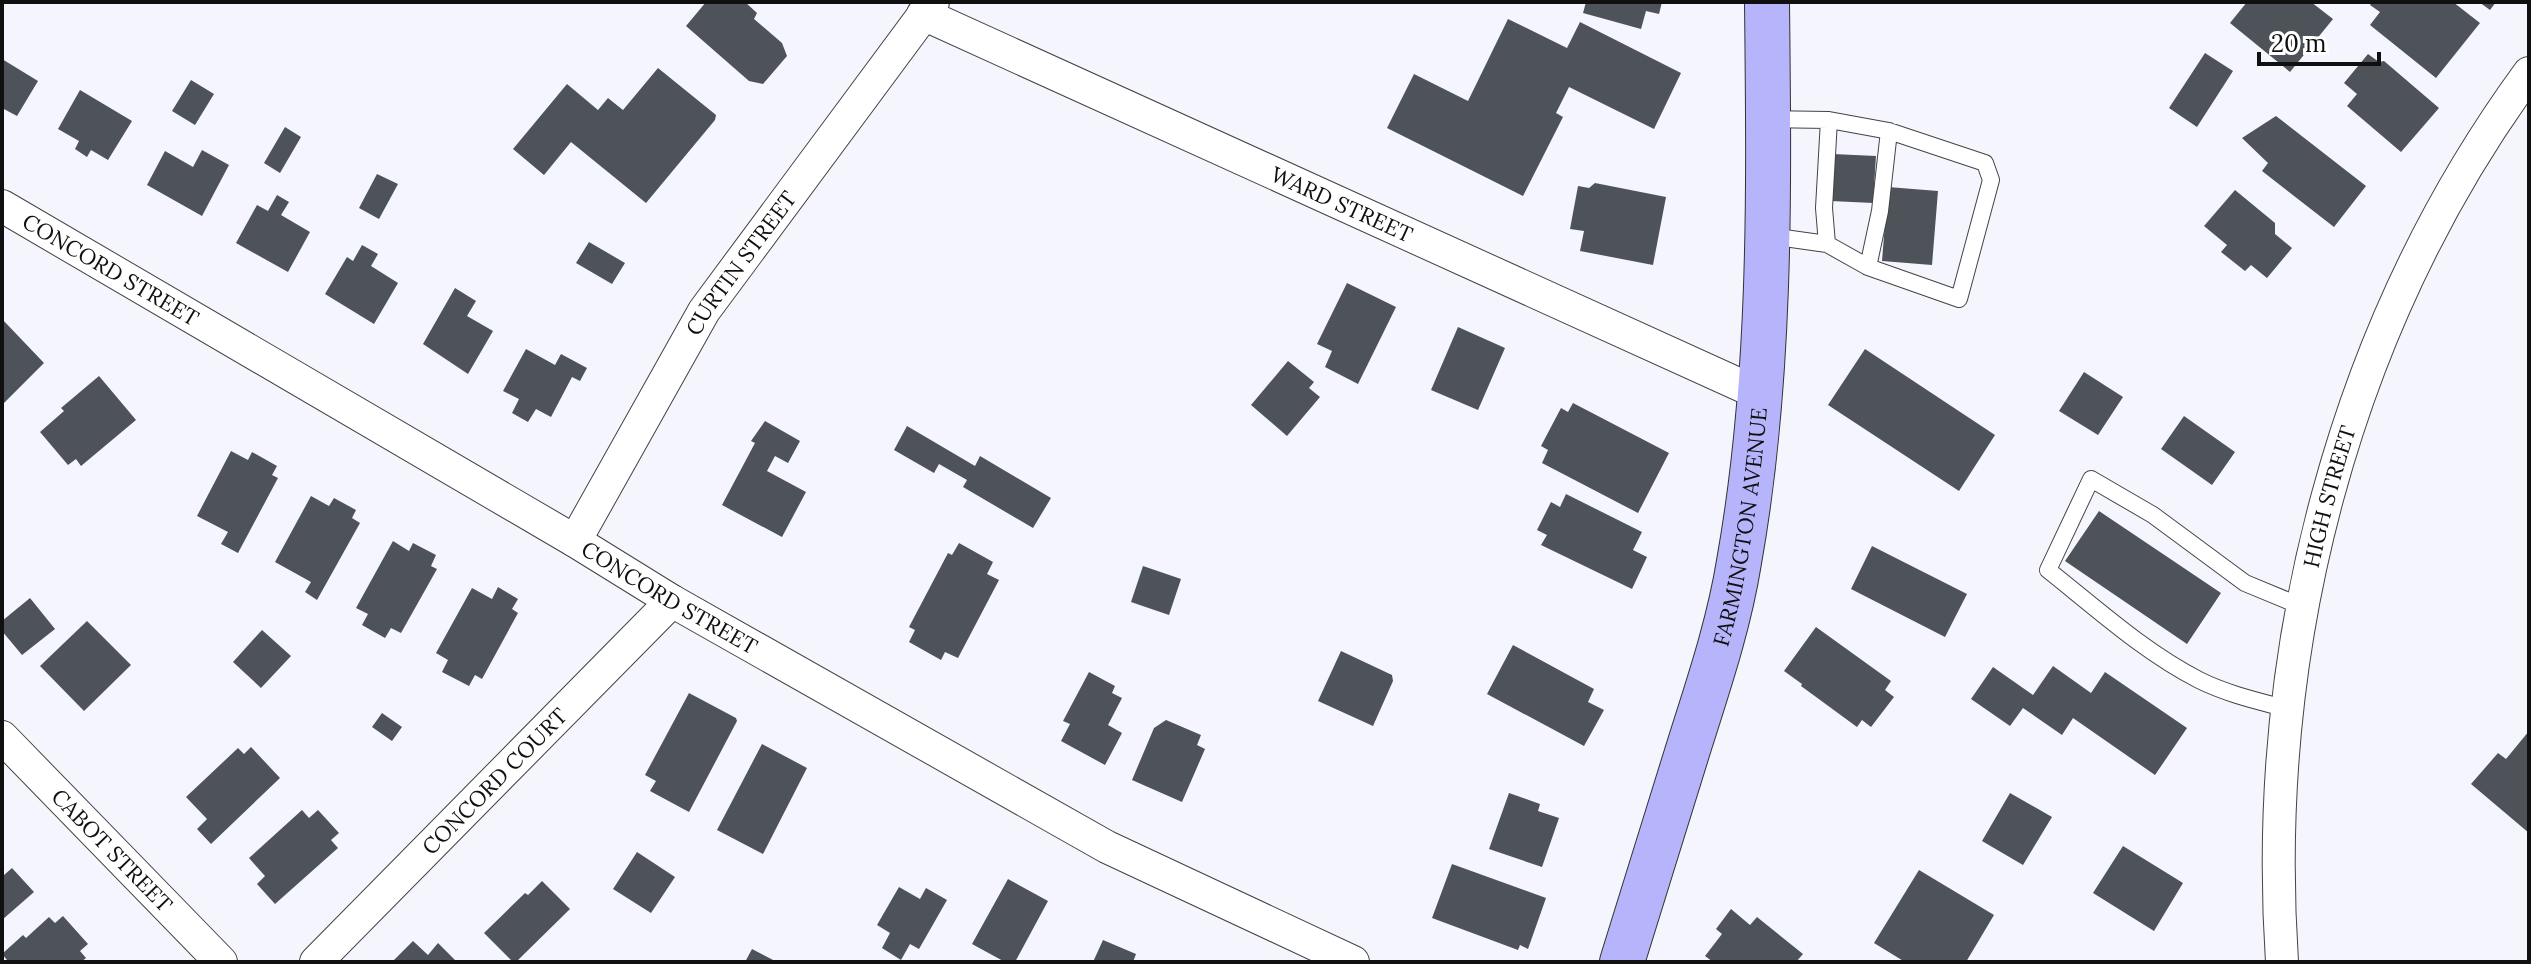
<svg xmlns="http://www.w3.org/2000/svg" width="2531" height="964" font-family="Lora,serif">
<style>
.building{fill:#4d5359}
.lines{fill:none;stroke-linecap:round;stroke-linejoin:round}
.service-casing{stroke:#434343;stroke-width:18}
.minor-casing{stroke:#434343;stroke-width:34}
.secondary-casing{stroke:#323232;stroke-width:46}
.service{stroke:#fff;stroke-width:16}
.minor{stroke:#fff;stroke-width:32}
.secondary{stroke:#b6b4fa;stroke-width:44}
.labels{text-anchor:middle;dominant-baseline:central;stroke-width:8;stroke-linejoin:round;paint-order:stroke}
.street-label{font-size:22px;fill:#101010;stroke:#fff}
</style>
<rect width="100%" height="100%" fill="#f5f5fe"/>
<path class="building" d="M 706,2 L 745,2 L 757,13 L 754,19 L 782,43 L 787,56 L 763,84 L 749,81 L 686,26 Z
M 1586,2 L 1662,2 L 1659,14 L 1646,11 L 1641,29 L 1583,13 Z
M 2247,2 L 2311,2 L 2333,19 L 2290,72 L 2230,23 Z
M 2372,2 L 2453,2 L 2480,23 L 2436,78 L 2370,25 L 2380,12 L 2370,5 Z
M 2479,2 L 2496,2 L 2490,10 Z
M 1508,19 L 1567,48 L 1580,22 L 1681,73 L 1654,129 L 1569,87 L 1556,113 L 1563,117 L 1523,196 L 1387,128 L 1414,74 L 1468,101 Z
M 2205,53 L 2233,71 L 2197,127 L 2169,108 Z
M 2368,54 L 2379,62 L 2384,61 L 2439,108 L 2401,152 L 2347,106 L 2357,94 L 2344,83 Z
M 2,59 L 38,81 L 17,116 L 2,108 Z
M 658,68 L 716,115 L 715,120 L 646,203 L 571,142 L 544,175 L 513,149 L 567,84 L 598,110 L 608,98 L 623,110 Z
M 191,80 L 214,94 L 195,125 L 172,111 Z
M 80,90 L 132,121 L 108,160 L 91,150 L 87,157 L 75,149 L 79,141 L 58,129 Z
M 2276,116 L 2366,186 L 2334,227 L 2262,171 L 2268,163 L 2242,138 Z
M 285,127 L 301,137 L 280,173 L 264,163 Z
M 202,150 L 229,165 L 202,216 L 147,185 L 165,151 L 193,167 Z
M 1833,154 L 1876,156 L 1873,203 L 1831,201 Z
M 377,174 L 398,184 L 379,219 L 359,208 Z
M 1595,183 L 1666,197 L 1653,265 L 1580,251 L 1584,231 L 1570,229 L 1578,186 L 1589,188 Z
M 1888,187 L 1938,191 L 1932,265 L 1882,261 Z
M 2235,190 L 2275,223 L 2275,234 L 2292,248 L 2267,278 L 2251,265 L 2245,271 L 2221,252 L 2227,245 L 2204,226 Z
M 277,195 L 289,202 L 281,215 L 310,232 L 288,272 L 236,243 L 257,205 L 268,211 Z
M 589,242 L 625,263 L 612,284 L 576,263 Z
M 362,245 L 378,254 L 371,266 L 398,283 L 374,324 L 325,294 L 347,257 L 353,261 Z
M 1347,283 L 1396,307 L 1358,384 L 1325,367 L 1332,351 L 1317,344 Z
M 455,288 L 476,301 L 467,316 L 493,331 L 468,374 L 423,344 Z
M 2,319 L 44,363 L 2,405 Z
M 1458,327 L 1505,348 L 1478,410 L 1431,390 Z
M 526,349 L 555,365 L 561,354 L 587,368 L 580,381 L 572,377 L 551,417 L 536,409 L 528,422 L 512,413 L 519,399 L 503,391 Z
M 1865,349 L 1995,435 L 1959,491 L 1828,405 Z
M 1288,361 L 1314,382 L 1309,388 L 1320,397 L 1287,436 L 1251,405 Z
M 2084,372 L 2123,397 L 2098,435 L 2059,411 Z
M 99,376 L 136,420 L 81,466 L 76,459 L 68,465 L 40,432 L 64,411 L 61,408 Z
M 1573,403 L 1669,453 L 1638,513 L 1542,463 L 1548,450 L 1541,446 L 1561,408 L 1568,412 Z
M 2184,416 L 2235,452 L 2212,485 L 2161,449 Z
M 765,421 L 800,441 L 788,463 L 775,456 L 767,471 L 806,492 L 782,537 L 722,505 L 755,443 L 751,441 Z
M 907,426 L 975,466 L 980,456 L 1051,498 L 1033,528 L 963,487 L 967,480 L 939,464 L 934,473 L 894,450 Z
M 231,451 L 248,460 L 252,452 L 277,466 L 272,475 L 278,478 L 238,553 L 221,544 L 228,532 L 197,516 Z
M 1566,494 L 1642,532 L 1633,550 L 1647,557 L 1632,589 L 1541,545 L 1547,535 L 1537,530 L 1551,502 L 1560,507 Z
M 311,496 L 329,506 L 334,498 L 356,510 L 352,518 L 360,523 L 317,600 L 305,592 L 311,582 L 275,562 Z
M 2099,511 L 2221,593 L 2187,644 L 2065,561 Z
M 393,541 L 409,551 L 413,543 L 436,555 L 431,566 L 437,569 L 401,633 L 391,628 L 385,638 L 362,625 L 368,614 L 356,608 Z
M 959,543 L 993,562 L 987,574 L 999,580 L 958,658 L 945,652 L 941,660 L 909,642 L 915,630 L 909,627 L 948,553 L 952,555 Z
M 1872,546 L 1967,594 L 1945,637 L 1851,589 Z
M 1143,566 L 1181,579 L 1169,615 L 1131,602 Z
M 498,587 L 518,599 L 512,609 L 518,613 L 482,679 L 475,675 L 469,686 L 442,672 L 448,660 L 436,653 L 472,588 L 492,599 Z
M 30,598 L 55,629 L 22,655 L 2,631 L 2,621 Z
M 87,621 L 131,665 L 84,711 L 40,666 Z
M 1816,627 L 1891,681 L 1885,690 L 1894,697 L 1871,727 L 1862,720 L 1857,727 L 1801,686 L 1802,684 L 1784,671 Z
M 262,630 L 291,656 L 261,688 L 233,662 Z
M 1513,645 L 1594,689 L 1588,702 L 1604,710 L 1584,746 L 1487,694 Z
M 1341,651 L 1392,675 L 1393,681 L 1373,726 L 1318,701 Z
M 2053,666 L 2091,693 L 2105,672 L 2187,728 L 2155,775 L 2073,718 L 2062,735 L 2023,708 L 2010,726 L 1971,699 L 1993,667 L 2033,695 Z
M 1089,672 L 1115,686 L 1112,693 L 1122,698 L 1108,725 L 1122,733 L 1105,765 L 1061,741 L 1070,724 L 1063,721 Z
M 689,693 L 736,718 L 737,721 L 689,812 L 650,791 L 656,781 L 645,775 Z
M 382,713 L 402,727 L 392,741 L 372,727 Z
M 1166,720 L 1201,735 L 1197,745 L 1205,749 L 1182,802 L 1132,780 L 1154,728 Z
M 2529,731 L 2529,833 L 2471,784 L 2498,753 L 2506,759 Z
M 762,744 L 807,768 L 763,854 L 717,830 Z
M 251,747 L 280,778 L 211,844 L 197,829 L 207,819 L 186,797 L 238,748 L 244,754 Z
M 1509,793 L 1540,804 L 1538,811 L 1559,818 L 1542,867 L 1489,849 Z
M 2010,793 L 2052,817 L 2023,865 L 1982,841 Z
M 302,810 L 309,818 L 318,810 L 339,833 L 331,840 L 338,848 L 275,904 L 257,884 L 265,876 L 249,858 Z
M 2123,846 L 2183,883 L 2154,931 L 2093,893 Z
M 637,852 L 675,877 L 651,913 L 613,889 Z
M 1452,864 L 1546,898 L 1528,949 L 1520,945 L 1518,950 L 1432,918 Z
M 12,868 L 34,892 L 2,920 L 2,873 L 4,875 Z
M 1919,870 L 1994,915 L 1966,962 L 1905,962 L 1874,943 Z
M 1008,879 L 1048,901 L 1015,962 L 1005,962 L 972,944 Z
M 542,881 L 570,909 L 516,962 L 513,962 L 484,933 L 525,893 L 528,895 Z
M 899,887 L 920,899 L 926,888 L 947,900 L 919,949 L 910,944 L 901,960 L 882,948 L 890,933 L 877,925 Z
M 1731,909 L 1750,925 L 1757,917 L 1803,954 L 1796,962 L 1713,962 L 1705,956 L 1722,934 L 1716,929 Z
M 63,916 L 88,944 L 80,951 L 86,958 L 81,962 L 5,962 L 7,960 L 2,954 L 23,935 L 26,938 L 49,917 L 55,923 Z
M 1103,940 L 1136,954 L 1133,962 L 1093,962 Z
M 413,941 L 428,955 L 438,943 L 457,962 L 392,962 Z
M 752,949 L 777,962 L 745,962 Z"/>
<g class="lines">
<defs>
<path id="service" d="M 1769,119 L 1829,120 L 1889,131 L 1985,163 L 1991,180 L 1959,299 L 1868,267 L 1827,244 L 1770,236
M 1827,244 L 1824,208 L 1829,120
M 1868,267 L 1880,211 L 1889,131
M 2288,709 C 2258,701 2227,694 2199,680 C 2144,652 2096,608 2048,570 L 2091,479 L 2153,515 L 2245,583 L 2303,607"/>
<g id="minor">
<path id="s1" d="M 923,14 L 1760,394"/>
<path id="s2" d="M 2,206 L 575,541 L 672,601 L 1107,847 L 1353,962"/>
<path id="s3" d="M 575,541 L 704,311 L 933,2"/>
<path id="s4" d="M 2,737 L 221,962"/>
<path id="s5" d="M 316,962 L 672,601"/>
<path id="s6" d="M 2282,962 C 2261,649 2343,327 2529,73"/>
</g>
<g id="secondary">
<path id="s7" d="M 1622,962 C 1645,889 1667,816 1690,743 C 1709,683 1729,624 1739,562 C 1772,377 1769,189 1767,2"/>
</g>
</defs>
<use href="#service" class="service-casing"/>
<use href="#minor" class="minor-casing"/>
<use href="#secondary" class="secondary-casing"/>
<use href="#service" class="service"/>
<use href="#minor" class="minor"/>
<use href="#secondary" class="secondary"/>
</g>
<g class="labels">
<g class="street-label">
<text stroke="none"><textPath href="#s1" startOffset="460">WARD STREET</textPath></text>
<text stroke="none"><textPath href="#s3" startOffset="324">CURTIN STREET</textPath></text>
<text stroke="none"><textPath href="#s2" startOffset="126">CONCORD STREET</textPath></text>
<text stroke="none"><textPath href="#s6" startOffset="470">HIGH STREET</textPath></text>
<text stroke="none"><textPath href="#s7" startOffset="452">FARMINGTON AVENUE</textPath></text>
<text stroke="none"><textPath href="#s2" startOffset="774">CONCORD STREET</textPath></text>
<text stroke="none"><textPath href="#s5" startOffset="254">CONCORD COURT</textPath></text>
<text stroke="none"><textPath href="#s4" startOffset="158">CABOT STREET</textPath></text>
</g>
</g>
<rect width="2531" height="964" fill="none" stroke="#101010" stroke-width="8"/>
<path d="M2259 52v12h120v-12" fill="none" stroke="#101010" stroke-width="4"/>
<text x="2271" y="52" font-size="24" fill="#101010" stroke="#ffffff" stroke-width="6" paint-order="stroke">20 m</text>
</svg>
